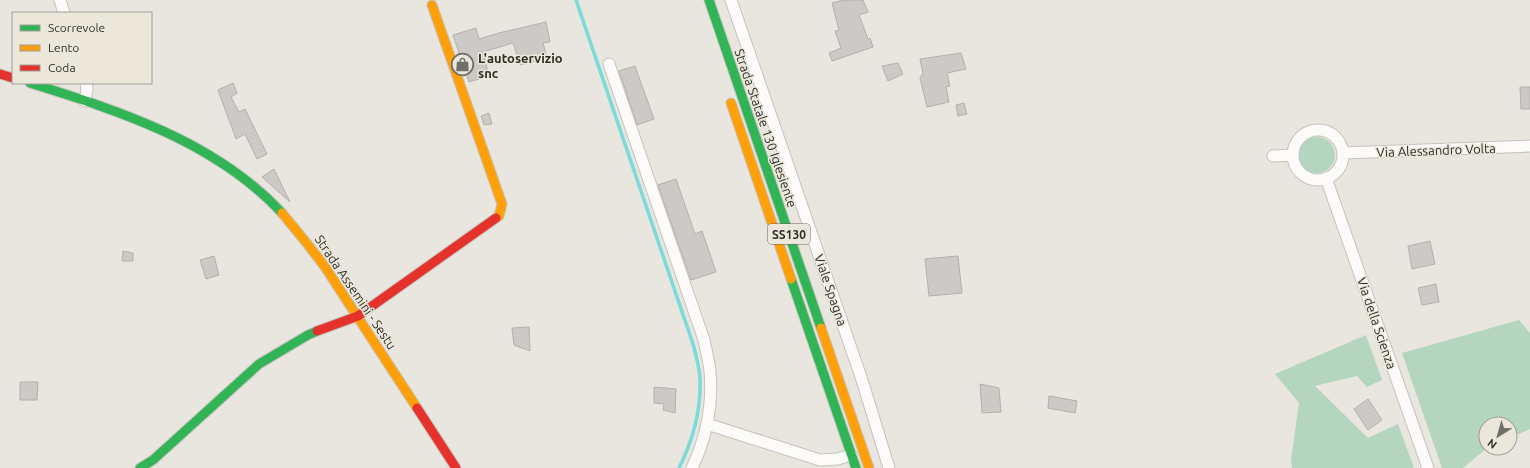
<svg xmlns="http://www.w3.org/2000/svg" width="1530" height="468" font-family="Ubuntu,sans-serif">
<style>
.green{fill:#b4d6bf}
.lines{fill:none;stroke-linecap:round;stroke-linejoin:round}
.stream{stroke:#7ddada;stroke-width:3.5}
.building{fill:#ccc9c7;stroke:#b3b0ae}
.street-casing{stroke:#c4c3bd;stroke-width:13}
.fast-casing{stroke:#c4c3bd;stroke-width:11}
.slow-casing{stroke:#c4c3bd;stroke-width:11}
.jam-casing{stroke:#c4c3bd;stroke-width:11}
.street{stroke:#fcfbfa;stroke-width:11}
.fast{stroke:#30b455;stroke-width:9}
.slow{stroke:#ff9f0a;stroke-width:9}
.jam{stroke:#e5322d;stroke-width:9}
.labels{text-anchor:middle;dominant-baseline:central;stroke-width:3;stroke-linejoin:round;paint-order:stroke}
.shield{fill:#ebe8db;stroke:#67655e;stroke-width:1}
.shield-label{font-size:12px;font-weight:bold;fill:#2f2d28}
.poi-label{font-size:13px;font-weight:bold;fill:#2f2d28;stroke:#ebe8db;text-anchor:start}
.street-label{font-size:13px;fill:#2f2d28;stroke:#ebe8db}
</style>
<rect width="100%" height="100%" fill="#e8e6de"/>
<path class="green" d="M1299 155a18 18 0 1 1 36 0a18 18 0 1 1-36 0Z
M 1519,320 L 1530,333 L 1530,429 L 1510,438 L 1510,424 L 1486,424 L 1487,448 L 1463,468 L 1442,468 L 1402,353 Z
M 1366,335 L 1382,380 L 1367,387 L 1357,376 L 1315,386 L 1368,438 L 1398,424 L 1414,468 L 1292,468 L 1291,460 L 1299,403 L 1275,374 Z"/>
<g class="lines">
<path class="stream" d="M 576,0 L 693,344 C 696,355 700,369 700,380 C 701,410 692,442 679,468"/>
</g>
<path class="building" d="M 843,0 L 863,0 L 868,12 L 859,15 L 868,39 L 870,38 L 873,47 L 832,61 L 829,53 L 841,48 L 835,31 L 839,30 L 832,3 Z
M 546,22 L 550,42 L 543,43 L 547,58 L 520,65 L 513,43 L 483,52 L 489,76 L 469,82 L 453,35 L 476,28 L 479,39 L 499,33 Z
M 961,53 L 966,69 L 947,73 L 950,86 L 946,87 L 949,102 L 927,107 L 920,78 L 923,73 L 920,59 Z
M 898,63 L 903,74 L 888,81 L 882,66 Z
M 635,66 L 654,119 L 637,125 L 619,71 Z
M 233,83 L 237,93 L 231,97 L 239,112 L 245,109 L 267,154 L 257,159 L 245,134 L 236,139 L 218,90 Z
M 1520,87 L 1530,87 L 1530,109 L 1521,109 Z
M 964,103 L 967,114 L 958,116 L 956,105 Z
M 489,113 L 492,124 L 484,125 L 481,116 Z
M 274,169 L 290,202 L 262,177 Z
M 676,179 L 695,234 L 702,231 L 716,272 L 691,280 L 658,185 Z
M 1430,241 L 1435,264 L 1412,269 L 1408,246 Z
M 123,251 L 133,253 L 133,261 L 122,261 Z
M 214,256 L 219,275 L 206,279 L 200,260 Z
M 958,256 L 962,293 L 929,296 L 925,259 Z
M 1436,284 L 1439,302 L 1422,305 L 1418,288 Z
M 529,327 L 530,351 L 514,345 L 512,328 Z
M 20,382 L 38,382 L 37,400 L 20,400 Z
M 980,384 L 999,388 L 1001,412 L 982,413 Z
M 654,387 L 676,389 L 675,413 L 663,410 L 664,404 L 654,403 Z
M 1049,396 L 1077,401 L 1075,413 L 1048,408 Z
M 1368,399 L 1382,420 L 1368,430 L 1354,409 Z"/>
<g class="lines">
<defs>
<path id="street" d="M 60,0 L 64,13
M 731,0 L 862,380 L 889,468
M 609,64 L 704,340 C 706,350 709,361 710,371 C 713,404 706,438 692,468
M 85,101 L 87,89 L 86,83
M1293 155a25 25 0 1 1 50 0a25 25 0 1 1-50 0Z
M 1343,153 L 1530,146
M 1273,156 L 1293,155
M 1326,178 L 1428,468
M 707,424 L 820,460 L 838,459 L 851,455"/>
<path id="fast" d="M 709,0 L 821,328
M 30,83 C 120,111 216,142 282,213
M 791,279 L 856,468
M 140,468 L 153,460 L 259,364 L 308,335 L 317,331"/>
<path id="slow" d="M 432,5 L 502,204 L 499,216 L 496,218
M 731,103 L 791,279
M 282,213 L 309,246 L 325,267 L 417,408
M 821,328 L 869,468"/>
<path id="jam" d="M 0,74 L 13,78
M 317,331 L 358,316 L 496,218
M 417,408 L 456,468"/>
</defs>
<use href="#street" class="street-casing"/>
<use href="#fast" class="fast-casing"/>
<use href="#slow" class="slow-casing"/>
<use href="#jam" class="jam-casing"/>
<use href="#street" class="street"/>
<use href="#fast" class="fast"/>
<use href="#slow" class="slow"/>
<use href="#jam" class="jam"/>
</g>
<defs>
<symbol id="shop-ring" viewBox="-11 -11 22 22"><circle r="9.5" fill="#ebe8db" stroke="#706e68" stroke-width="1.5"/><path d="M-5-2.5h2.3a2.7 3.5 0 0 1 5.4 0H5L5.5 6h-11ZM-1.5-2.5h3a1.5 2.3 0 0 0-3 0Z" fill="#706e68"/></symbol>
</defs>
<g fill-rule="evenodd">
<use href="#shop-ring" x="450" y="52" width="25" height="25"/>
</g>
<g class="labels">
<rect class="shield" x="768" y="224" width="42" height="20" rx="3"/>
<g class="shield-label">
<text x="789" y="234">SS130</text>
</g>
<g class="poi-label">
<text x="478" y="58">L'autoservizio<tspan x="478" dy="15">snc</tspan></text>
</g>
<g class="street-label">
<text transform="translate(766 128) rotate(71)">Strada Statale 130 Iglesiente</text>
<text transform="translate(1436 150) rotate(-2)">Via Alessandro Volta</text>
<text transform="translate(831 290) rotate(71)">Viale Spagna</text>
<text transform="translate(356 292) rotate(56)">Strada Assemini - Sestu</text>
<text transform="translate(1377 323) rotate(71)">Via della Scienza</text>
</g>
</g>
<rect x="12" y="12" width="140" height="72" fill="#ebe8db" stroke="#a09d93"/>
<rect x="20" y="25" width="20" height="6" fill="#30b455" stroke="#a09d93"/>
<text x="48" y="32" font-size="12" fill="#2f2d28">Scorrevole</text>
<rect x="20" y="45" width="20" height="6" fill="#ff9f0a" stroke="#a09d93"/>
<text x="48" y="52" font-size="12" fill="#2f2d28">Lento</text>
<rect x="20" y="65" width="20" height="6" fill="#e5322d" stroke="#a09d93"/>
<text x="48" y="72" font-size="12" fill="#2f2d28">Coda</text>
<g transform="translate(1498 436) rotate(217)"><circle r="19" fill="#ebe8db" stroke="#a09d93"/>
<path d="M0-3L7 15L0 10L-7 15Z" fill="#706e68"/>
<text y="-6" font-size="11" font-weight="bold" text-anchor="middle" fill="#2f2d28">N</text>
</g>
</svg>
